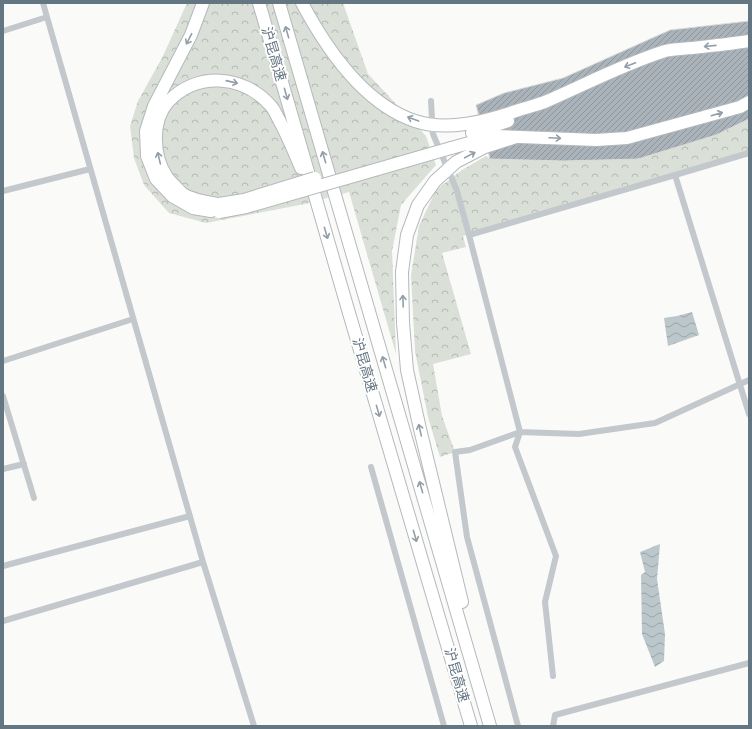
<svg xmlns="http://www.w3.org/2000/svg" width="752" height="729" font-family="'PT Sans Narrow','Noto Sans SC',sans-serif">
<style>
.forest{fill:url(#forest-crowns)}
.water{fill:url(#water-waves)}
.building{fill:url(#building-hatch);stroke:#dcdcda}
.lines{fill:none;stroke-linecap:round;stroke-linejoin:round}
.motorway-casing{stroke:#b4b9bd;stroke-width:14}
.minor{stroke:#c3c8cc;stroke-width:6}
.motorway{stroke:#fff;stroke-width:12}
.motorway-bridge-casing{stroke:#b4b9bd;stroke-width:14;stroke-linecap:butt}
.motorway-bridge{stroke:#fff;stroke-width:12}
.oneway{stroke:#939fa8}
.labels{text-anchor:middle;dominant-baseline:central;stroke-width:4;stroke-linejoin:round;paint-order:stroke}
.street-label{font-size:14px;fill:#657683;stroke:#fff}
</style>
<defs>
<pattern id="forest-crowns" width="20" height="18" patternUnits="userSpaceOnUse"><rect width="20" height="18" fill="#dadfd7"/><path d="M2 6a3 3 0 1 1 6 0M12 15a3 3 0 1 1 6 0" fill="none" stroke="#b4b9b4"/></pattern>
<pattern id="water-waves" width="16" height="10" patternUnits="userSpaceOnUse"><rect width="16" height="10" fill="#bbc7cb"/><path d="M0 5q4-4 8 0t8 0" fill="none" stroke="#9ca6aa"/></pattern>
<pattern id="building-hatch" width="6" height="6" patternUnits="userSpaceOnUse"><rect width="6" height="6" fill="#aab3b9"/><path d="M-1 1l2-2M0 6l6-6M5 7l2-2" fill="none" stroke="#8e969c"/></pattern>
</defs>
<rect width="100%" height="100%" fill="#fafaf8"/>
<path class="forest" d="M 187,3 L 343,3 L 368,74 L 426,136 L 436,165 L 401,205 L 392,251 L 396,354 L 349,192 L 305,204 L 206,223 L 169,213 L 144,185 L 134,158 L 130,126 L 138,101 L 163,56 Z
M 749,119 L 749,153 L 463,236 L 466,247 L 442,253 L 471,354 L 433,364 L 442,416 L 455,452 L 440,457 L 428,417 L 415,351 L 411,275 L 419,226 L 436,190 L 462,170 L 486,156 L 491,159 L 563,161 L 638,159 L 716,135 Z"/>
<path class="water" d="M 692,312 L 699,335 L 668,346 L 664,318 L 677,316 Z
M 660,544 L 657,579 L 665,634 L 664,661 L 655,667 L 642,634 L 641,575 L 645,572 L 640,552 Z"/>
<path class="building" d="M 749,21 L 749,119 L 716,135 L 638,159 L 563,161 L 490,159 L 476,105 L 504,93 L 563,78 L 670,30 Z"/>
<g class="lines">
<defs>
<path id="motorway" d="M 203,3 L 191,35 L 154,106 L 146,131 L 147,156 L 156,179 L 172,196 L 193,208 L 211,211
M 259,3 L 349,313 L 471,726
M 279,3 L 490,726
M 302,3 C 326,48 364,104 415,121 C 448,132 486,121 519,110 C 528,107 538,105 547,101 C 586,84 624,64 665,51 C 673,49 683,49 692,48 C 711,46 730,44 749,41
M 472,133 L 508,121
M 451,148 L 494,136 L 596,140 L 627,138 L 740,107 L 749,102
M 219,204 C 207,202 194,201 183,194 C 180,192 178,189 175,186 C 172,183 169,180 167,177 C 153,157 151,121 168,102 C 197,71 243,75 270,105 C 274,109 276,114 278,118 C 287,134 294,151 301,168
M 462,602 L 420,429 L 407,370 L 403,323 L 402,272 L 407,235 L 418,205 L 435,181 L 456,162 L 485,147 L 516,137"/>
</defs>
<use href="#motorway" class="motorway-casing"/>
<path class="minor" d="M 47,17 L 203,562 L 254,726
M 3,31 L 47,17 L 43,3
M 431,101 L 432,119
M 432,129 L 433,134 L 446,165
M 749,153 L 675,175 L 749,414
M 450,174 L 457,191 L 469,235 L 675,175
M 3,191 L 90,169
M 469,235 L 520,432 L 515,447 L 556,556 L 545,602 L 553,676
M 3,361 L 133,319
M 3,396 L 34,498
M 371,467 L 444,726
M 3,469 L 24,464
M 3,566 L 190,516
M 3,621 L 203,562
M 518,726 L 467,537 L 455,452 L 470,450 L 520,432 L 579,434 L 655,423 L 749,380
M 553,726 L 555,715 L 749,663"/>
<use href="#motorway" class="motorway"/>
<defs>
<path id="motorway-bridge" d="M 219,204 L 244,200 L 315,178
M 219,212 L 246,207 L 451,148"/>
</defs>
<use href="#motorway-bridge" class="motorway-bridge-casing"/>
<use href="#motorway-bridge" class="motorway-bridge"/>
</g>
<defs><path id="oneway-shaft" d="M-6 0H5M1.5-3L5.5 0L1.5 3" fill="none" stroke-width="1.6" stroke-linecap="round" stroke-linejoin="round"/></defs>
<g class="oneway">
<use href="#oneway-shaft" transform="translate(287 32) rotate(-106)"/>
<use href="#oneway-shaft" transform="translate(189 39) rotate(117)"/>
<use href="#oneway-shaft" transform="translate(710 46) rotate(174)"/>
<use href="#oneway-shaft" transform="translate(630 65) rotate(159)"/>
<use href="#oneway-shaft" transform="translate(232 82) rotate(13)"/>
<use href="#oneway-shaft" transform="translate(286 94) rotate(74)"/>
<use href="#oneway-shaft" transform="translate(717 114) rotate(-16)"/>
<use href="#oneway-shaft" transform="translate(413 119) rotate(-160)"/>
<use href="#oneway-shaft" transform="translate(555 138) rotate(3)"/>
<use href="#oneway-shaft" transform="translate(470 155) rotate(-28)"/>
<use href="#oneway-shaft" transform="translate(324 157) rotate(-106)"/>
<use href="#oneway-shaft" transform="translate(159 158) rotate(-103)"/>
<use href="#oneway-shaft" transform="translate(326 233) rotate(74)"/>
<use href="#oneway-shaft" transform="translate(403 301) rotate(-92)"/>
<use href="#oneway-shaft" transform="translate(384 362) rotate(-106)"/>
<use href="#oneway-shaft" transform="translate(378 411) rotate(74)"/>
<use href="#oneway-shaft" transform="translate(420 430) rotate(-103)"/>
<use href="#oneway-shaft" transform="translate(421 487) rotate(-106)"/>
<use href="#oneway-shaft" transform="translate(415 536) rotate(74)"/>
</g>
<g class="labels">
<g class="street-label">
<text transform="translate(274 54) rotate(74)">沪昆高速</text>
<text transform="translate(365 365) rotate(74)">沪昆高速</text>
<text transform="translate(457 675) rotate(74)">沪昆高速</text>
</g>
</g>
<rect width="752" height="729" fill="none" stroke="#657683" stroke-width="8"/>
</svg>
